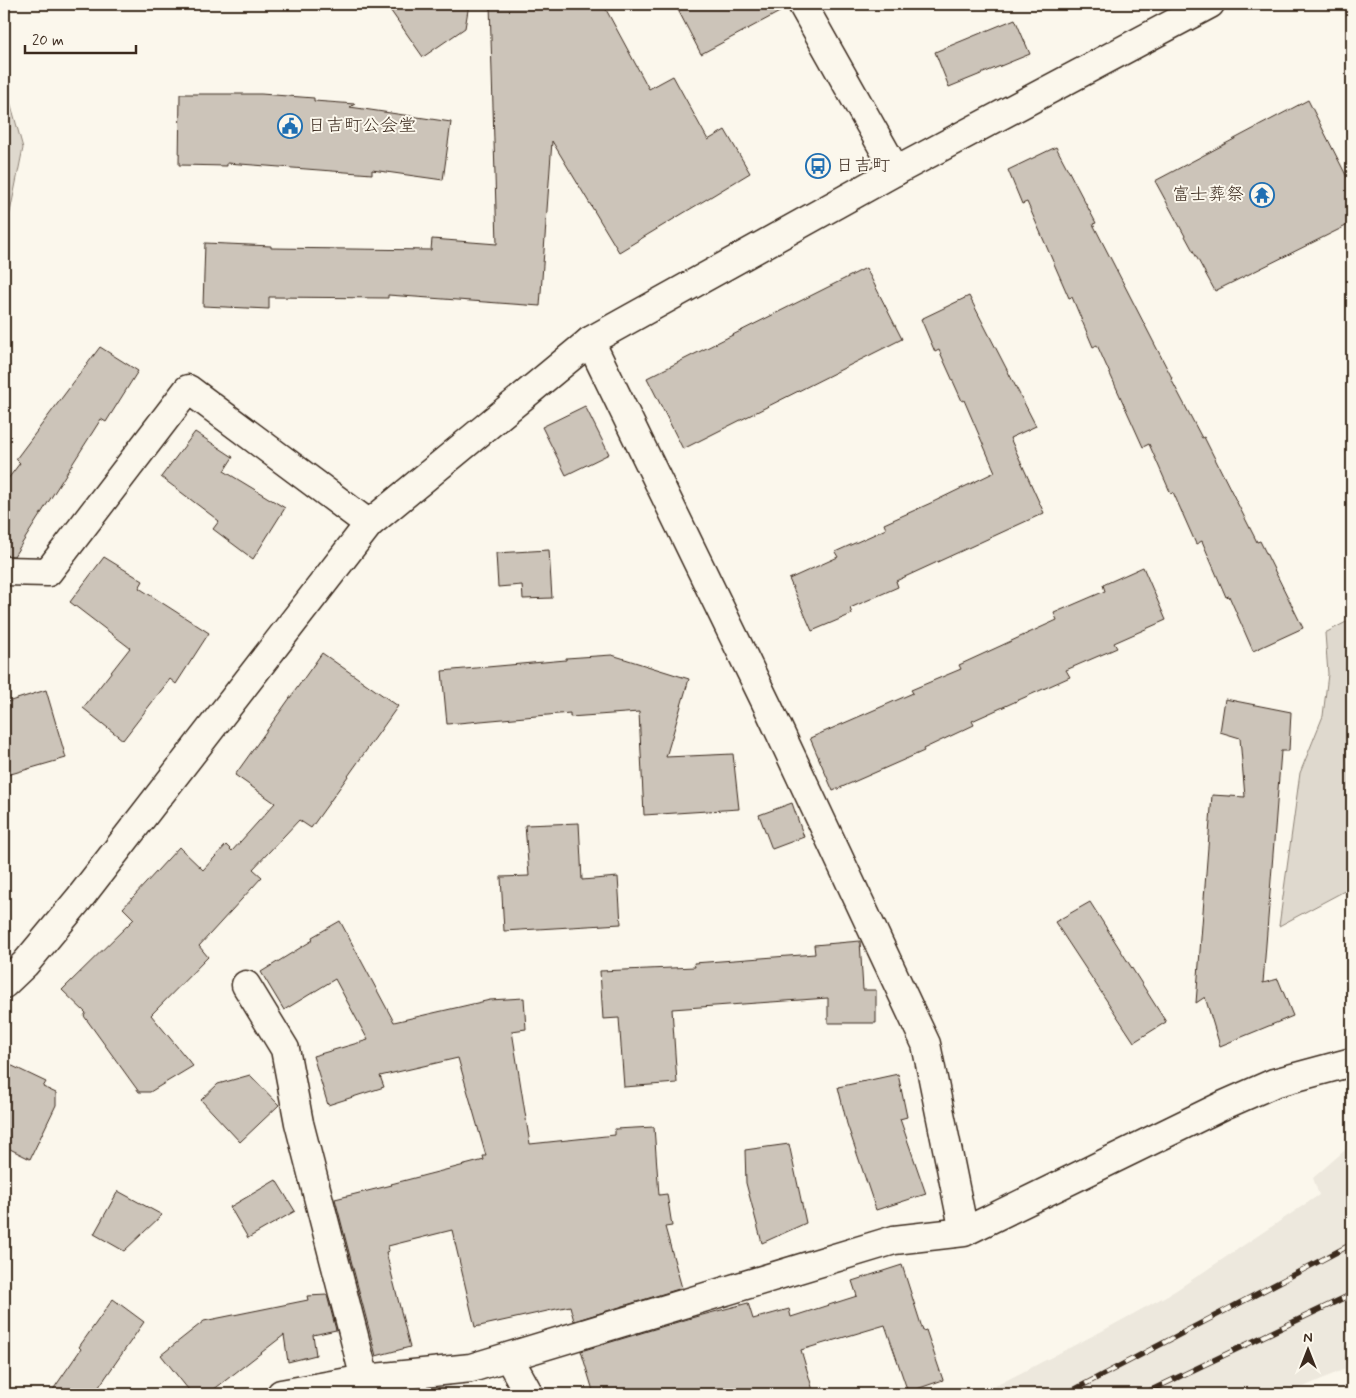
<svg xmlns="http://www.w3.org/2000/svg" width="1356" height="1398" font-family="Mynerve,'Klee One',sans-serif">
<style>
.built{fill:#ede8dd}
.green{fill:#dfd9ce;stroke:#8d8276}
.building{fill:#ccc4b9;stroke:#3b2a1e}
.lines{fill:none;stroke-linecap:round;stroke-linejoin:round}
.minor-casing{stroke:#3b2a1e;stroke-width:31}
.tertiary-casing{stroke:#3b2a1e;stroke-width:31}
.minor{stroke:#fbf7ec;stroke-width:28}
.tertiary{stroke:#fbf7ec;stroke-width:28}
.rail-casing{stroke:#3b2a1e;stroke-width:5.5}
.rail{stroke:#fbf7ec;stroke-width:4;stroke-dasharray:11;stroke-linecap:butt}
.labels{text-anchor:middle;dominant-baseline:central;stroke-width:4;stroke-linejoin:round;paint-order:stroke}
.poi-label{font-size:18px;fill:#3b2a1e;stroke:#fbf7ec;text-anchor:start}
</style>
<rect width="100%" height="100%" fill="#fbf7ec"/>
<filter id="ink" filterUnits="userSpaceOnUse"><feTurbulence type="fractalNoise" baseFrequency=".02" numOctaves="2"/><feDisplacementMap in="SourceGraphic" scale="10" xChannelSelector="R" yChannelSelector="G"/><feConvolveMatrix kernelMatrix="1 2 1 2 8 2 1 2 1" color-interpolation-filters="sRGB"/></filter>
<g filter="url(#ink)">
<path class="built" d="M 1352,1144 L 1352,1366 L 1287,1394 L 980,1394 L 1102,1331 L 1175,1291 L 1319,1195 L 1313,1178 Z"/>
<path class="green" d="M 4,86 L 7,91 L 23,148 L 4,242 Z
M 1352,619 L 1352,887 L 1279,926 L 1300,773 L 1323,716 L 1328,674 L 1325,633 Z"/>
<path class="building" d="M 386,4 L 469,4 L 465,28 L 423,57 Z
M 490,4 L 603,4 L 649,89 L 673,76 L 708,140 L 725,130 L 750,173 L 619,252 L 552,141 L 540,306 L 388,295 L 388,298 L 269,297 L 269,309 L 203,306 L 205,243 L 271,246 L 271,248 L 431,250 L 432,239 L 497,244 Z
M 675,4 L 786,4 L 787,8 L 701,54 Z
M 1015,19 L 1030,54 L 949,87 L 935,52 Z
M 180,94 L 261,94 L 314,98 L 314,101 L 355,104 L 350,107 L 451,122 L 443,180 L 372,170 L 372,174 L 227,163 L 227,166 L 179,165 Z
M 1308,100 L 1352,187 L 1352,223 L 1215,291 L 1155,181 Z
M 1056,147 L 1096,223 L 1093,224 L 1172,378 L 1171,379 L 1202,438 L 1204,437 L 1257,542 L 1260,541 L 1303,628 L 1253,651 L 1229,596 L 1226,597 L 1202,541 L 1196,544 L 1173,492 L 1171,494 L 1149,444 L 1143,447 L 1097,345 L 1093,347 L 1072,297 L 1069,298 L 1027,202 L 1022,204 L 1008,170 Z
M 866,268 L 902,339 L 683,449 L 647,378 Z
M 969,296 L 1036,426 L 1010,438 L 1044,513 L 896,581 L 898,587 L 850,608 L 852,614 L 812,631 L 789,579 L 838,557 L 835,552 L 886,529 L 884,524 L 933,502 L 995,472 L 964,400 L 962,401 L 939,350 L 935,352 L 921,319 Z
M 100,347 L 138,371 L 106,422 L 101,419 L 14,556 L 4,555 L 4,484 L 20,463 L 16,459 Z
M 585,406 L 609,454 L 566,475 L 542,427 Z
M 195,432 L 233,457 L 224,471 L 285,508 L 253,559 L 213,529 L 219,521 L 161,477 Z
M 549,550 L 552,598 L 523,599 L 522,585 L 498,587 L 496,553 Z
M 104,557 L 143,581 L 139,588 L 209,633 L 176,684 L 170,679 L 123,740 L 83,708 L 130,648 L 70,602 Z
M 1143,567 L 1166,620 L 1114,643 L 1117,648 L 1066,670 L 1070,677 L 972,721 L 974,725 L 923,749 L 924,751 L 833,791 L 810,738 L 913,693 L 911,690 L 961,669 L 959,665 L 1057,620 L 1054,613 L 1105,591 L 1103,585 Z
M 322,653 L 398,706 L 311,828 L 299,820 L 253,869 L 262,877 L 199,946 L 208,957 L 151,1015 L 193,1066 L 150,1092 L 139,1092 L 84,1016 L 86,1013 L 62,990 L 134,919 L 123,908 L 179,847 L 203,870 L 226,845 L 232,851 L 275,803 L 235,775 Z
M 612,655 L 689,679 L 666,757 L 733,754 L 739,809 L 644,815 L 639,712 L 570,717 L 570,713 L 447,724 L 442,671 L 566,660 L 566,658 Z
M 46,690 L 66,758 L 4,776 L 4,703 Z
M 1225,699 L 1291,712 L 1289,751 L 1281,751 L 1263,983 L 1278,979 L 1293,1016 L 1220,1046 L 1205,997 L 1196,1003 L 1212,795 L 1245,797 L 1240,738 L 1220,732 Z
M 792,803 L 804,837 L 772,849 L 759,815 Z
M 579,823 L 582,880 L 618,877 L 621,924 L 504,931 L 501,877 L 529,876 L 525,825 Z
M 1090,902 L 1166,1022 L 1134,1042 L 1055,922 Z
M 340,921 L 394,1022 L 490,1000 L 524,998 L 526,1029 L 512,1031 L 530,1144 L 615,1135 L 615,1129 L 654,1127 L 659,1195 L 667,1194 L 672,1226 L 665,1227 L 682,1288 L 574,1321 L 570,1306 L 475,1327 L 452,1230 L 388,1246 L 389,1251 L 386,1252 L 410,1347 L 376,1356 L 335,1199 L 392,1185 L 391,1184 L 484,1160 L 483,1156 L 486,1156 L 458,1058 L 380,1076 L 384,1087 L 328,1105 L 313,1056 L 368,1040 L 335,979 L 284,1010 L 261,972 L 313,940 L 312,937 Z
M 860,941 L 863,990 L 876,990 L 876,1023 L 828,1023 L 828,998 L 672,1009 L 677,1083 L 624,1087 L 619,1018 L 603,1019 L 600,971 L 695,967 L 694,963 L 815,954 L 814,945 Z
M 4,1062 L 46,1082 L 43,1087 L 56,1093 L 56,1105 L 30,1159 L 4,1146 Z
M 898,1074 L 907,1117 L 900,1119 L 926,1194 L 876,1210 L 847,1124 L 838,1087 Z
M 250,1075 L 279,1105 L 240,1142 L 201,1100 L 218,1084 Z
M 789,1144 L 806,1223 L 762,1243 L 746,1183 L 745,1150 Z
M 276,1180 L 295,1211 L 248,1238 L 230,1207 Z
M 118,1191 L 162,1215 L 124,1251 L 94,1234 Z
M 902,1265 L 923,1331 L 926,1330 L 943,1380 L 908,1392 L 885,1325 L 801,1350 L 814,1394 L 594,1394 L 581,1351 L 691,1318 L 748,1303 L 753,1319 L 789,1309 L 791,1317 L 857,1296 L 852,1281 Z
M 327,1295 L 336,1330 L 313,1335 L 316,1355 L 288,1362 L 284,1335 L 208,1394 L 192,1394 L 161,1355 L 204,1321 L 308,1300 L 307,1296 Z
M 113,1299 L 144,1322 L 94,1394 L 50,1394 L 81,1349 L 79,1347 Z"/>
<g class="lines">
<defs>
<path id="minor" d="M 802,4 L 896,171
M 590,341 L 769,709 L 926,1044 L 964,1232
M 4,571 L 48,572 L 188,389 L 369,524
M 246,985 L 285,1049 L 299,1123 L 365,1379
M 509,1358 L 529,1394
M 281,1394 L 365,1379 L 471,1368 L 894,1240 L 964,1232 L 1224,1105 L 1274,1083 L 1352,1062"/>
<path id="tertiary" d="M 4,984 L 25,964 L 79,899 L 369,524 L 590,341 L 896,171 L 1210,4"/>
</defs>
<use href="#minor" class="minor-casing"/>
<use href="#tertiary" class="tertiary-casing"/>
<use href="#minor" class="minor"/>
<use href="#tertiary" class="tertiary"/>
<defs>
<path id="rail" d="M 1066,1394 L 1352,1244
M 1143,1394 L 1352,1294"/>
</defs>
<use href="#rail" class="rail-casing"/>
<use href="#rail" class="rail"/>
</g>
</g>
<defs>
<symbol id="civic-ring" viewBox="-11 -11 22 22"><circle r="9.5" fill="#fbf7ec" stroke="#1f6fb2" stroke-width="1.5"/><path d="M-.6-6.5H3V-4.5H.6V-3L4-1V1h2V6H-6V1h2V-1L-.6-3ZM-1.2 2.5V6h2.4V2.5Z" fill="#1f6fb2"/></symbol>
<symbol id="bus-ring" viewBox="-11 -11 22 22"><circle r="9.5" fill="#fbf7ec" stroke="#1f6fb2" stroke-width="1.5"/><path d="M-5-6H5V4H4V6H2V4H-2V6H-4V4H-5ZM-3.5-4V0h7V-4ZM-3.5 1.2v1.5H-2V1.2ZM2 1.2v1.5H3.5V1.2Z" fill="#1f6fb2"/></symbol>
<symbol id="temple-ring" viewBox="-11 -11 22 22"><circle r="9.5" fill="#fbf7ec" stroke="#1f6fb2" stroke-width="1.5"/><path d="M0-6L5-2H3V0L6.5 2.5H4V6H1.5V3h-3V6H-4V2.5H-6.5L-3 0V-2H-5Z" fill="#1f6fb2"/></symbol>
</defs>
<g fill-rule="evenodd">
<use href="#civic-ring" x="276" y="112" width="28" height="28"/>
<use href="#bus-ring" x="804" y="152" width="28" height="28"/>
<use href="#temple-ring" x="1248" y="181" width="28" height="28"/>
</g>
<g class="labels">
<g class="poi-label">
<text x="308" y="126">日吉町公会堂</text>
<text x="836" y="166">日吉町</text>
<text x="1244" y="195" text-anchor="end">富士葬祭</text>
</g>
</g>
<rect width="1356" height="1398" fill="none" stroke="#fbf7ec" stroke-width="20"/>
<rect x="10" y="10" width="1336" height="1378" fill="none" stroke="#3b2a1e" stroke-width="2" filter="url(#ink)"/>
<g transform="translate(1308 1350)" stroke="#fbf7ec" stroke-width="4" paint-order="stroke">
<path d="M0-4L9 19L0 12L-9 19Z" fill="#3b2a1e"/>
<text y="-8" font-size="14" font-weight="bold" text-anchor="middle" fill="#3b2a1e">N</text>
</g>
<path d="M25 45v8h111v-8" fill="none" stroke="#3b2a1e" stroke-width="2.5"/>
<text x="32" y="45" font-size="15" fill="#3b2a1e" stroke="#fbf7ec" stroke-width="4" paint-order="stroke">20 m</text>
</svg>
